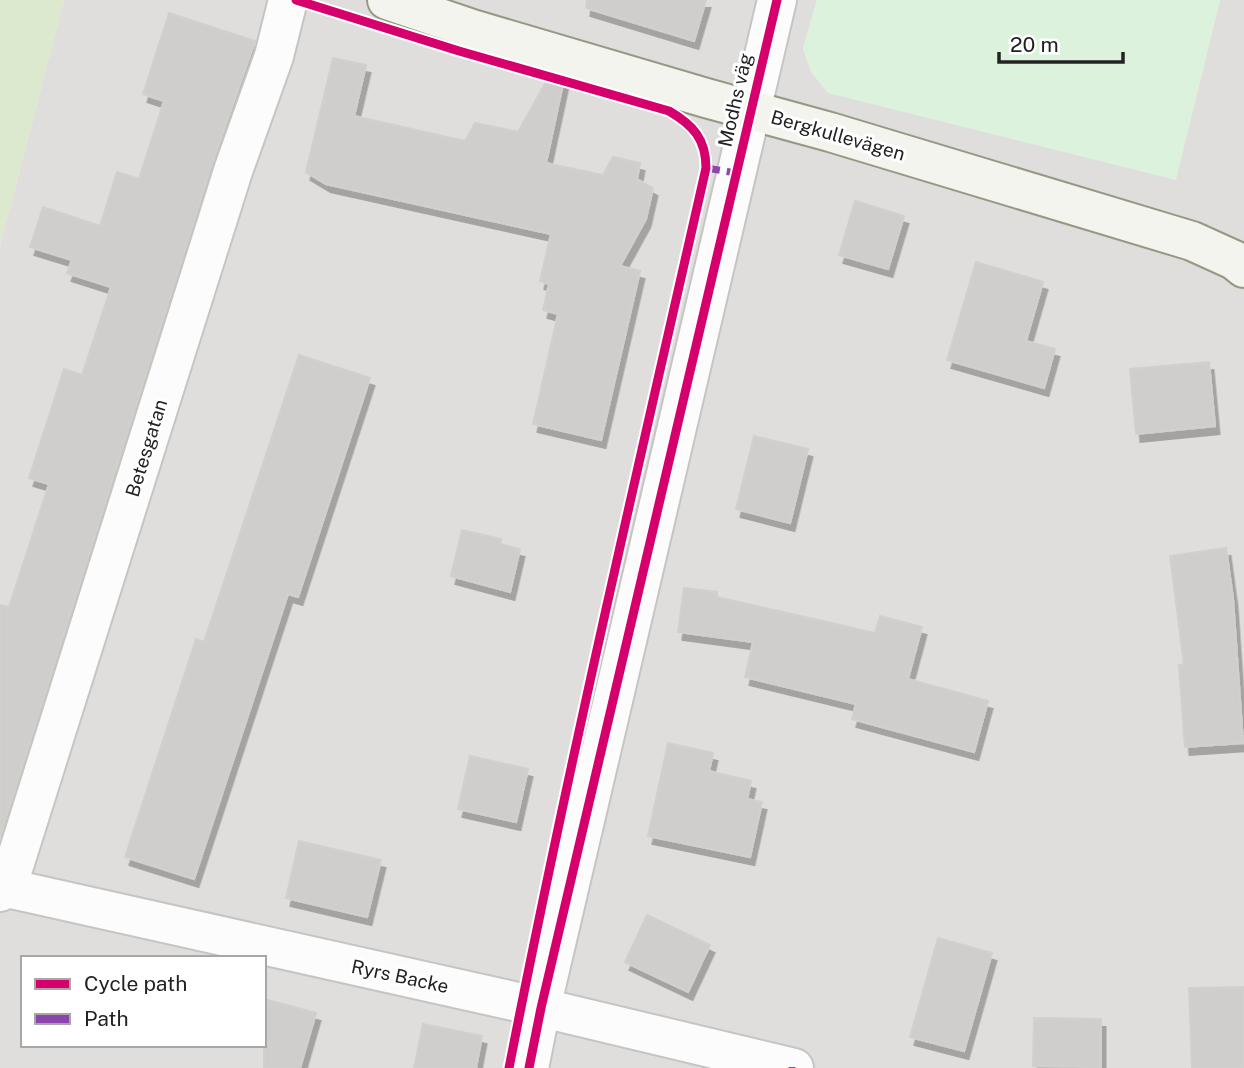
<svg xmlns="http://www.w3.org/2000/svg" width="1244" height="1068" font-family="'Public Sans',sans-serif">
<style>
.residential{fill:#dfdedc;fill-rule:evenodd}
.grass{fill:#dce9ce}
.park{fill:#ddf2dc}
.building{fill:#d0cecc;stroke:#d2d0cd;stroke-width:2;filter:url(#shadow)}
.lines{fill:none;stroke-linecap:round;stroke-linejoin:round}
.street-casing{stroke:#c6c5c3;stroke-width:42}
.secondary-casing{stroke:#979884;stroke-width:42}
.street{stroke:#fdfcfc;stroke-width:38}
.secondary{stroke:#f3f4ee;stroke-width:38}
.quiet{stroke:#8e44ad;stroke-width:7;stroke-dasharray:14 7;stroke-linecap:butt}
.cycleway-casing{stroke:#fff;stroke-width:13}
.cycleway{stroke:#d6006c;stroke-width:9}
.labels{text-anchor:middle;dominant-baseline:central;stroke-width:6;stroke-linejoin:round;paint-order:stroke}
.street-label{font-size:19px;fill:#222;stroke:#fff}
</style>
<defs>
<filter id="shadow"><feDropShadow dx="4.5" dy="8" stdDeviation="0" flood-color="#0004"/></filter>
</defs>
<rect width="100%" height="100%" fill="#f0eeeb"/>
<path class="residential" d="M 64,0 L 817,0 L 803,49 L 1175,180 L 1220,0 L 1244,0 L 1244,1068 L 0,1068 L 0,246 ZM 23,958 L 264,958 L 264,1045 L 23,1045 Z"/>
<path class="grass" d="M 0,0 L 64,0 L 0,246 Z"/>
<path class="park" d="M 817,0 L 1220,0 L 1176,180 L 828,93 L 811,72 L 803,49 Z"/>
<path class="building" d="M 587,0 L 706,0 L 694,41 L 586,8 Z
M 169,13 L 255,41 L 212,164 L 0,837 L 0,605 L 9,607 L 49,484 L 29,478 L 64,369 L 82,375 L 111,287 L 67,273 L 72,260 L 30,247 L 43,207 L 100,226 L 117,172 L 139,179 L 164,101 L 143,94 Z
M 333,58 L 366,65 L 354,116 L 465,141 L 475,123 L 518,132 L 550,75 L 564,79 L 546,163 L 603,175 L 613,157 L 640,163 L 637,179 L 653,188 L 646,219 L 620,266 L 640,271 L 601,440 L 533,424 L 558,314 L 543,310 L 549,284 L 540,281 L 551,234 L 326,184 L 306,172 Z
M 855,201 L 904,216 L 888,269 L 839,255 Z
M 976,262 L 1043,282 L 1026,341 L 1055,349 L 1044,388 L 947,360 Z
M 299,355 L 370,378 L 298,597 L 288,594 L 194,879 L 125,857 L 196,639 L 204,642 Z
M 1209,362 L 1215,426 L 1136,434 L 1130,369 Z
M 754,436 L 808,449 L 790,523 L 736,509 Z
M 462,530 L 501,539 L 500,544 L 520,549 L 510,592 L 451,576 Z
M 1226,548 L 1233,599 L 1243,743 L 1185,747 L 1179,665 L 1184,664 L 1170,556 Z
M 684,588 L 717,592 L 717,597 L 875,633 L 880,616 L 922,627 L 908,679 L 988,701 L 974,752 L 852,719 L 856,704 L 745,677 L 753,642 L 678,632 Z
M 668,743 L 713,753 L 709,771 L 751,781 L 747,799 L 762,802 L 750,857 L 648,836 Z
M 470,756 L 528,769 L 516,822 L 458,809 Z
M 299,841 L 381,860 L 367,917 L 286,898 Z
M 647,915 L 710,945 L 688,992 L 625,962 Z
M 938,938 L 992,953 L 964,1051 L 910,1037 Z
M 1244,987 L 1244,1068 L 1192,1068 L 1189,988 Z
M 264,999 L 316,1013 L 300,1068 L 264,1068 Z
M 1034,1018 L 1101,1019 L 1101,1067 L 1033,1066 Z
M 423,1024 L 482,1036 L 476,1068 L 414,1068 Z"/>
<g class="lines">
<defs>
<path id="street" d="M 7,888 L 522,1003 L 794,1068
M 0,892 L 7,888 L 233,171 L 274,56 L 288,0
M 529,1068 L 541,1008 L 777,0"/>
<path id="secondary" d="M 387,0 L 472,29 L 706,98 L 830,132 L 1192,241 L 1234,260 L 1244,268"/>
</defs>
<use href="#street" class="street-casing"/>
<use href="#secondary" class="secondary-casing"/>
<use href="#street" class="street"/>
<use href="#secondary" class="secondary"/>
<path class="quiet" d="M 706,168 L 736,173
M 792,1068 L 792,1067"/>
<defs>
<path id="cycleway" d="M 296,0 L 459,51 L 669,111 C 693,125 706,139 706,168 C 638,468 568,767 509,1068
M 529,1068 L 541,1008 L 777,0"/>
</defs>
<use href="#cycleway" class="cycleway-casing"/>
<use href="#cycleway" class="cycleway"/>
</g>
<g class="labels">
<g class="street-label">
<text transform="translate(735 100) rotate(-77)">Modhs väg</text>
<text transform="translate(838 135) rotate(16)">Bergkullevägen</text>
<text transform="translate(146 448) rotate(-73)">Betesgatan</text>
<text transform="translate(400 976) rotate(12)">Ryrs Backe</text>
</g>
</g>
<rect x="21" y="956" width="245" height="91" fill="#ffffff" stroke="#a7a7a7" stroke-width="2"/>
<rect x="35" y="979" width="35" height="10" fill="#d6006c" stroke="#a7a7a7" stroke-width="2"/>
<text x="84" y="991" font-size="21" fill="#222222">Cycle path</text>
<rect x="35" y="1014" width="35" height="10" fill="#8e44ad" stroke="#a7a7a7" stroke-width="2"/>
<text x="84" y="1026" font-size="21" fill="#222222">Path</text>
<path d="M999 52v10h124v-10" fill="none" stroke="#222222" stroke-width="3.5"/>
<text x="1010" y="52" font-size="21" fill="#222222" stroke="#ffffff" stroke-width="5" paint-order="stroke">20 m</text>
</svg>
